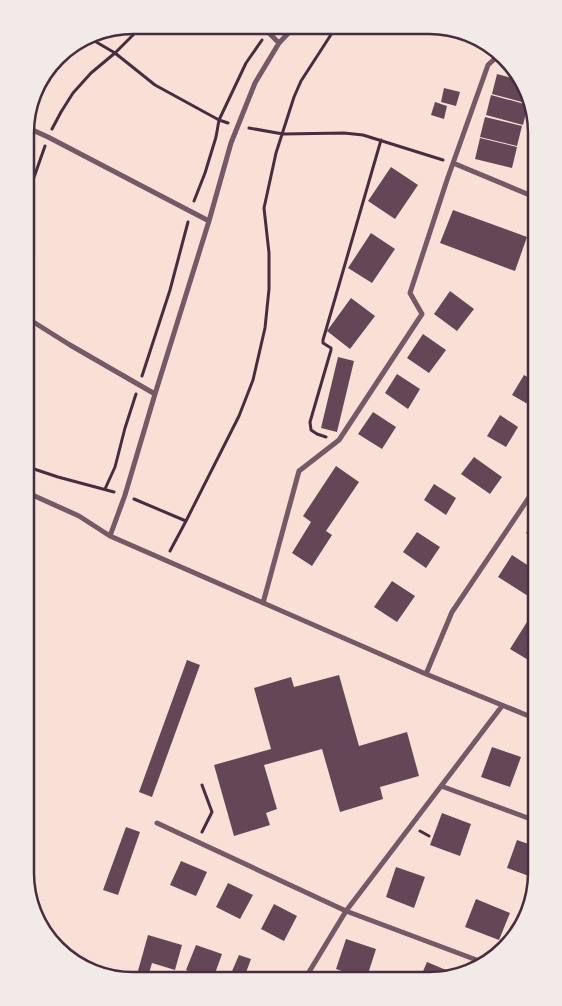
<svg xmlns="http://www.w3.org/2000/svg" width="562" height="1006" font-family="'Nunito Sans',sans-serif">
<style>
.building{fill:#644757}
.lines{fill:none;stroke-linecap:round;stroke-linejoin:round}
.path{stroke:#4a2c40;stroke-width:3}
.minor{stroke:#755966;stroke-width:5}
.rim{fill:none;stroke:#4a2c40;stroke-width:2.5}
</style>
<rect width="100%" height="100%" fill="#f7e1d7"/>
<path class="building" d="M 497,74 L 519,80 L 530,97 L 529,104 L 492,94 Z
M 444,88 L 460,92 L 456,106 L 441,102 Z
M 491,95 L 528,105 L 523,125 L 486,115 Z
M 435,102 L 447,106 L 444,119 L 431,115 Z
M 485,117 L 522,126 L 517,146 L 480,137 Z
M 480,138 L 517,147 L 512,168 L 475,159 Z
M 391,167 L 418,185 L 395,219 L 368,201 Z
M 453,210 L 527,237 L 515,271 L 440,243 Z
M 371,233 L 395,249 L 372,283 L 348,268 Z
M 450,291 L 474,309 L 457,331 L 434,314 Z
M 351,298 L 375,316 L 350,349 L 327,331 Z
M 423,334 L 446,350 L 429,373 L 407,358 Z
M 338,357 L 354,361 L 337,432 L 321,428 Z
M 397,374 L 420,389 L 408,409 L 385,393 Z
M 524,375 L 533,380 L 533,407 L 512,395 Z
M 373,412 L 396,427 L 382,449 L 358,434 Z
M 500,415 L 518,427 L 506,447 L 487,436 Z
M 474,457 L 502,477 L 490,494 L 461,474 Z
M 336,466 L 359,482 L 326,531 L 332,535 L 312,566 L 292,553 L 311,522 L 303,516 Z
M 434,484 L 456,498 L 446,515 L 424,500 Z
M 534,521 L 534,539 L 526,533 Z
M 417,532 L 440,547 L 426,568 L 403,552 Z
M 512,555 L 535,570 L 535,586 L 528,596 L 498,577 Z
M 392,581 L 415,596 L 397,622 L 374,607 Z
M 527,622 L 535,627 L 535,664 L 510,649 Z
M 187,660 L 200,665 L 152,797 L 139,792 Z
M 339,675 L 359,746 L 407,732 L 419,776 L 380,787 L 383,799 L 340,812 L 322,749 L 264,765 L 277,809 L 266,813 L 270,825 L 234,836 L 214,765 L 271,749 L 254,688 L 291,677 L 294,687 Z
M 492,747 L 521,757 L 510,787 L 481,777 Z
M 442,813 L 471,824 L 460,856 L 430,845 Z
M 126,827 L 140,832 L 118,895 L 103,890 Z
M 517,840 L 537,847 L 537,879 L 507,868 Z
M 181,861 L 207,872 L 196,896 L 170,885 Z
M 396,867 L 425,877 L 414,908 L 386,897 Z
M 228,883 L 253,895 L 240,919 L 216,907 Z
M 476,899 L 510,913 L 499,940 L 465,927 Z
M 274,904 L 297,916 L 284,941 L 261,929 Z
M 148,935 L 182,945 L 175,970 L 152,963 L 147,980 L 143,980 L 136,978 Z
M 346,939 L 376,949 L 367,977 L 359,977 L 336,969 Z
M 196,945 L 222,954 L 213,979 L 209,979 L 186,970 Z
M 239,955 L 251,959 L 244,978 L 229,978 Z
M 427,962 L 458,975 L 421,976 Z"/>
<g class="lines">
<path class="path" d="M 86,36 L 115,53 L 155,85 L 219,120 L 228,123
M 249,128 L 283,134 L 344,133 L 363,135 L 443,160
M 52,129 L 61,112 L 73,93 L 91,73 L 115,53 L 143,25
M 26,200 L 45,146
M 194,201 L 205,173 L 216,137 L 219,120 L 246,63 L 262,40
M 142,376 L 170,290 L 188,222
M 326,437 L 317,434 L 311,430 L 310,422 L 331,350 L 331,348 L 323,343 L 323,340 L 381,140
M 28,467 L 58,477 L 114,492
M 105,489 L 115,467 L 125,428 L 136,394
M 134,499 L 186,521
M 170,551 L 186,521 L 239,416 L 253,380 L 265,328 L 269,289 L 269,253 L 264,208 L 276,153 L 294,97 L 301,81 L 334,30 L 338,26
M 420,831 L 429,836
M 202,832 L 212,812 L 202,785"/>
<path class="minor" d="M 262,26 L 279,43
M 295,26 L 279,43 L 255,83 L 231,143 L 209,221 L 155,394 L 125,495 L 110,536 L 426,674 L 536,719
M 26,127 L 48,137 L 209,221
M 453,163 L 532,196
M 27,318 L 70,345 L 155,394
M 28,493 L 79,516 L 110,536
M 263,603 L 299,471 L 339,440 L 422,314 L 410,293 L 447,180 L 488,65 L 501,53
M 426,674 L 452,612 L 534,490
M 441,786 L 536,821
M 157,823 L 346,911 L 482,962
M 306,977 L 346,911 L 502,706"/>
</g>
<path d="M0 0H562V1006H0ZM133 34H429A99 99 0 0 1 528 133V873A99 99 0 0 1 429 972H133A99 99 0 0 1 34 873V133A99 99 0 0 1 133 34Z" fill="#f1eae7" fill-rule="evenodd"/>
<path class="rim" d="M133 34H429A99 99 0 0 1 528 133V873A99 99 0 0 1 429 972H133A99 99 0 0 1 34 873V133A99 99 0 0 1 133 34Z"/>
</svg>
